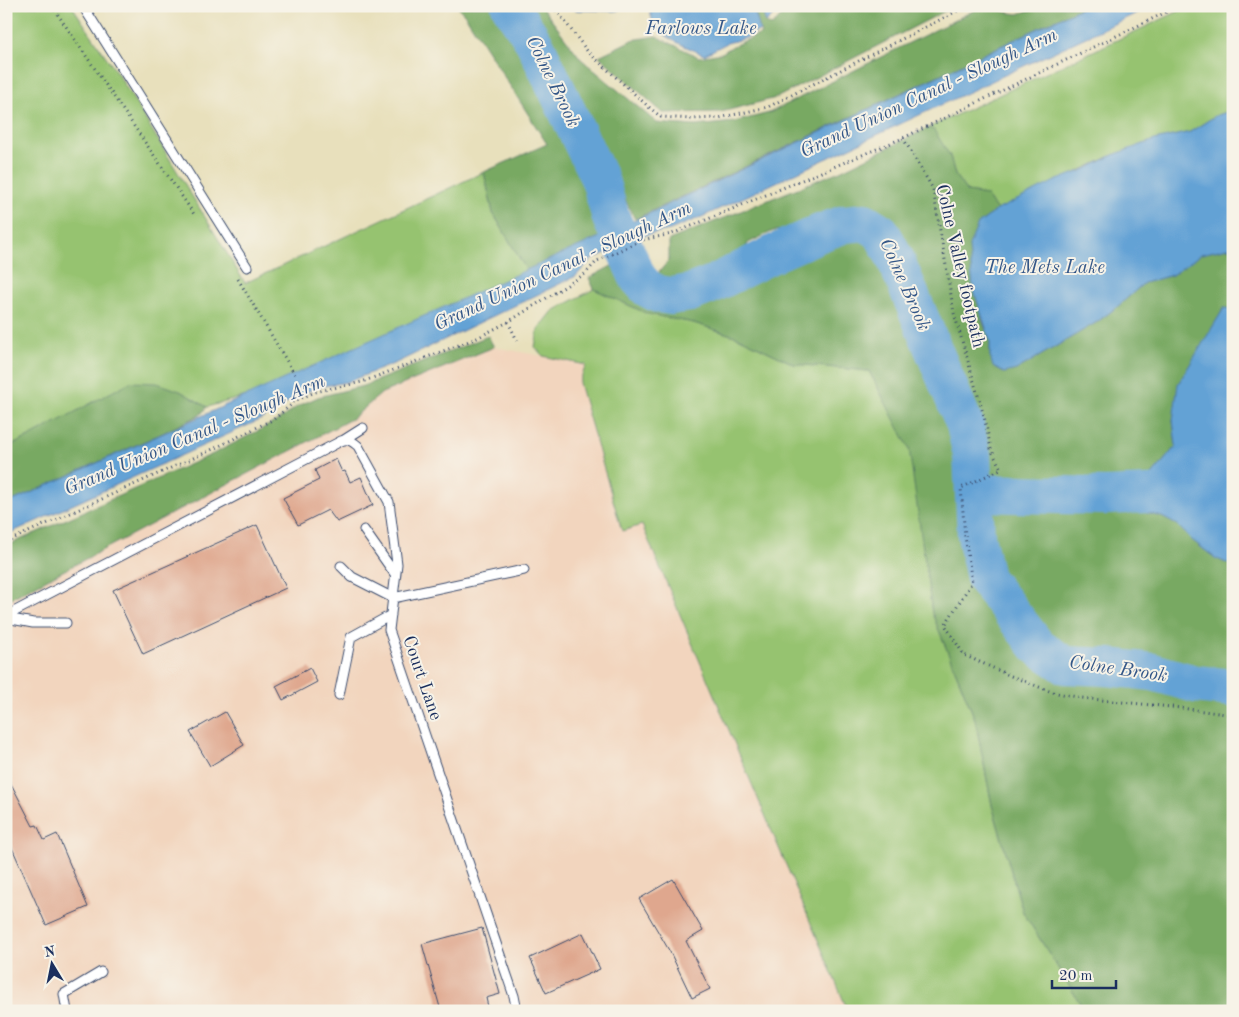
<svg xmlns="http://www.w3.org/2000/svg" width="1239" height="1017" font-family="'Old Standard TT',serif">
<style>
.built{fill:#f2d5be}
.green{fill:#96c370;stroke:#587967}
.forest{fill:#78a962;stroke:#4a6c60}
.water{fill:#63a2d5;stroke:#3f689a}
.lines{fill:none;stroke-linecap:round;stroke-linejoin:round}
.river{stroke:#63a2d5;stroke-width:38}
.building{fill:#dfa78e}
.service-casing{stroke:#3a4a6c;stroke-width:11}
.path{stroke:#3a4a6c;stroke-width:3;stroke-dasharray:1 4;stroke-linecap:butt}
.service{stroke:#fff;stroke-width:9}
.labels{text-anchor:middle;dominant-baseline:central;stroke-width:4;stroke-linejoin:round;paint-order:stroke}
.street-label{font-size:18px;fill:#1b2f5e;stroke:#f7f3e8}
.water-label{font-size:19px;font-style:italic;fill:#345788;stroke:#f7f3e8}
</style>
<rect width="100%" height="100%" fill="#f7f3e8"/>
<filter id="ink" filterUnits="userSpaceOnUse"><feTurbulence type="fractalNoise" baseFrequency=".02" numOctaves="2"/><feDisplacementMap in="SourceGraphic" scale="10" xChannelSelector="R" yChannelSelector="G"/><feConvolveMatrix kernelMatrix="1 2 1 2 8 2 1 2 1" color-interpolation-filters="sRGB"/></filter>
<filter id="wash" filterUnits="userSpaceOnUse"><feTurbulence type="fractalNoise" baseFrequency=".0096" numOctaves="4" result="noise"/><feDisplacementMap in="SourceGraphic" scale="20" xChannelSelector="R" yChannelSelector="G"/><feGaussianBlur stdDeviation="1.12" result="paint"/><feColorMatrix in="noise" values="0 0 0 0 0 0 0 0 0 0 0 0 0 0 0 0 0 1.4 0 .05"/><feComposite in="paint" operator="in"/></filter>
<g filter="url(#wash)">
<rect width="100%" height="100%" fill="#e8e0bc"/>
<path class="built" d="M 494,347 L 586,364 L 622,531 L 642,525 L 848,1011 L 6,1011 L 6,601 L 353,418 L 382,393 Z"/>
<path class="green" d="M 6,6 L 72,6 L 121,79 L 245,283 L 484,172 L 493,213 L 527,271 L 250,395 L 207,407 L 180,391 L 29,437 L 6,448 Z
M 1190,6 L 1233,6 L 1233,110 L 1215,116 L 1190,132 L 1155,140 L 1113,155 L 997,210 L 986,195 L 967,192 L 955,175 L 950,156 L 928,128 Z
M 594,289 L 648,314 L 694,323 L 738,337 L 794,364 L 869,371 L 910,448 L 932,613 L 975,719 L 992,805 L 1023,912 L 1085,1011 L 848,1011 L 642,525 L 622,531 L 579,383 L 586,365 L 543,356 L 535,347 L 538,330 L 553,311 Z"/>
<path class="forest" d="M 457,6 L 507,6 L 531,42 L 565,112 L 604,235 L 527,271 L 493,213 L 484,172 L 547,144 L 465,15 Z
M 516,6 L 541,6 L 581,59 L 657,123 L 695,126 L 734,122 L 769,113 L 983,6 L 995,6 L 1005,12 L 1018,14 L 1042,6 L 1085,6 L 635,219 C 598,146 562,74 516,6 Z
M 753,6 L 761,6 L 766,23 L 772,26 L 785,12 L 798,14 L 806,7 L 955,6 L 776,98 L 721,112 L 663,113 L 599,56 L 632,40 L 656,36 L 699,57 L 722,53 L 733,46 L 761,34 Z
M 928,128 L 934,130 L 950,156 L 955,175 L 967,192 L 986,195 L 997,210 L 978,224 L 982,320 L 990,341 L 990,356 L 1016,370 L 1097,322 L 1117,307 L 1144,283 L 1172,275 L 1201,254 L 1228,248 L 1233,248 L 1233,309 L 1224,309 L 1205,341 L 1173,420 L 1176,446 L 1148,480 L 1123,484 L 1109,490 L 978,489 L 977,455 L 964,411 L 904,267 L 884,226 L 863,216 L 835,220 L 812,228 L 773,231 L 748,243 L 741,259 L 702,284 L 678,289 L 655,284 L 655,277 L 669,260 L 669,240 L 840,171 Z
M 864,225 L 880,236 L 962,424 L 969,455 L 972,533 L 982,578 L 1037,649 L 1064,669 L 1155,676 L 1194,687 L 1233,692 L 1233,1011 L 1085,1011 L 1023,912 L 992,805 L 975,719 L 932,613 L 909,448 L 869,371 L 794,364 L 738,337 L 694,323 L 648,314 L 594,289 L 589,278 L 619,262 L 638,295 L 665,302 L 702,295 L 783,254 L 847,228 Z
M 488,336 L 494,347 L 382,393 L 353,418 L 6,601 L 6,546 L 213,454 L 277,421 L 298,406 L 318,397 L 363,386 Z
M 130,382 L 157,383 L 180,391 L 207,407 L 200,415 L 165,432 L 6,504 L 6,448 L 29,437 Z
M 979,498 L 1116,503 C 1135,511 1159,512 1177,525 C 1184,530 1190,538 1197,544 C 1208,553 1219,560 1233,566 L 1233,684 L 1199,681 L 1154,668 L 1066,661 L 1041,644 L 989,577 L 979,534 Z"/>
<path class="water" d="M 571,6 L 627,6 L 616,11 L 575,10 Z
M 647,6 L 753,6 L 760,30 L 746,38 L 727,43 L 704,55 C 690,48 662,38 654,24 C 651,18 651,12 647,6 Z
M 761,6 L 800,6 L 796,9 L 781,8 L 766,23 Z
M 1085,6 L 1152,6 L 704,216 L 670,230 L 641,236 L 591,260 L 576,276 L 396,363 L 347,382 L 318,387 L 296,397 L 264,418 L 6,535 L 6,504 L 604,235 Z
M 1233,110 L 1233,248 L 1228,248 L 1201,254 L 1172,275 L 1144,283 L 1117,307 L 1097,322 L 1016,370 L 1004,373 L 993,367 L 990,356 L 990,341 L 973,288 L 969,246 L 978,224 L 997,210 L 1055,181 L 1086,169 L 1113,155 L 1155,140 L 1190,132 L 1215,116 Z
M 1224,308 L 1233,309 L 1233,566 L 1215,558 L 1192,540 L 1177,525 L 1162,517 L 1129,508 L 1116,503 L 1109,490 L 1123,484 L 1148,480 L 1176,446 L 1173,420 L 1178,384 Z"/>
<g class="lines">
<path class="river" d="M 510,6 L 534,42 L 600,180 L 611,218 L 638,278 L 647,288 L 658,294 L 671,296 L 690,293 L 713,284 L 777,252 L 820,233 L 845,224 L 865,222 L 881,232 L 895,258 L 965,425 L 972,455 L 976,536 L 985,578 L 1038,647 L 1065,665 L 1108,667 L 1153,672 L 1195,684 L 1233,688
M 974,493 L 1106,496 L 1211,491 L 1233,510"/>
</g>
<g id="blocks">
<path class="building" d="M 336,459 L 342,472 L 345,471 L 350,482 L 361,477 L 373,505 L 337,522 L 328,510 L 298,525 L 283,498 L 319,480 L 315,470 Z
M 257,525 L 286,588 L 143,654 L 113,590 Z
M 310,668 L 317,682 L 283,700 L 276,686 Z
M 225,712 L 244,745 L 210,766 L 190,732 Z
M 6,774 L 33,826 L 37,825 L 44,840 L 57,834 L 88,907 L 46,925 L 6,834 Z
M 673,879 L 703,931 L 686,941 L 710,989 L 692,998 L 670,952 L 639,899 Z
M 482,928 L 500,994 L 486,998 L 489,1011 L 441,1011 L 422,944 Z
M 583,933 L 600,969 L 546,993 L 530,958 Z"/>
</g>
</g>
<g filter="url(#ink)">
<use href="#blocks" fill-opacity="0" stroke="#3a4a6c" stroke-width="1"/>
<g class="lines">
<defs>
<path id="service" d="M 83,6 L 247,267
M 344,440 L 363,428
M 364,530 L 395,574
M 341,566 L 352,577 L 393,598 L 524,570
M 6,616 L 341,441 C 348,438 352,441 358,446 L 389,502 L 397,564 L 389,630 L 514,996 L 517,1011
M 6,618 L 33,623 L 66,623
M 339,695 L 351,637 L 391,615
M 67,1011 L 64,994 L 101,972"/>
</defs>
<use href="#service" class="service-casing"/>
<path class="path" d="M 52,6 L 194,214
M 553,6 L 588,52 L 650,108 L 661,117 L 691,119 L 719,118 L 768,107 L 967,6
M 903,138 L 933,189 L 954,313 L 984,416 L 991,449 L 1001,469 L 961,488 L 965,536 L 972,582 L 945,625 L 964,655 L 1011,676 L 1052,692 L 1082,698 L 1181,708 L 1233,715
M 238,279 L 295,375
M 508,322 L 518,342
M 6,542 L 209,451 L 274,419 L 297,400 L 315,392 L 362,382 L 477,338 L 508,322 L 585,274 L 597,261 L 642,240 L 672,234 L 903,138 L 1179,6"/>
<use href="#service" class="service"/>
</g>
</g>
<g class="labels">
<g class="street-label">
<text transform="translate(960 266) rotate(77)">Colne Valley footpath</text>
<text transform="translate(422 678) rotate(71)">Court Lane</text>
</g>
<g class="water-label">
<text x="701" y="29">Farlows Lake</text>
<text transform="translate(552 82) rotate(64)">Colne Brook</text>
<text transform="translate(929 94) rotate(-25)">Grand Union Canal - Slough Arm</text>
<text transform="translate(563 267) rotate(-25)">Grand Union Canal - Slough Arm</text>
<text x="1045" y="268">The Mets Lake</text>
<text transform="translate(904 285) rotate(66)">Colne Brook</text>
<text transform="translate(195 436) rotate(-23)">Grand Union Canal - Slough Arm</text>
<text transform="translate(1118 670) rotate(8)">Colne Brook</text>
</g>
</g>
<rect width="1239" height="1017" fill="none" stroke="#f7f3e8" stroke-width="25"/>
<g transform="translate(52 964) rotate(350)" stroke="#f7f3e8" stroke-width="4" paint-order="stroke">
<path d="M0-4L9 19L0 12L-9 19Z" fill="#1b2f5e"/>
<text y="-8" font-size="14" font-weight="bold" text-anchor="middle" fill="#1b2f5e">N</text>
</g>
<path d="M1052 980v8h64v-8" fill="none" stroke="#1b2f5e" stroke-width="2.5"/>
<text x="1059" y="980" font-size="15" fill="#1b2f5e" stroke="#f7f3e8" stroke-width="4" paint-order="stroke">20 m</text>
</svg>
